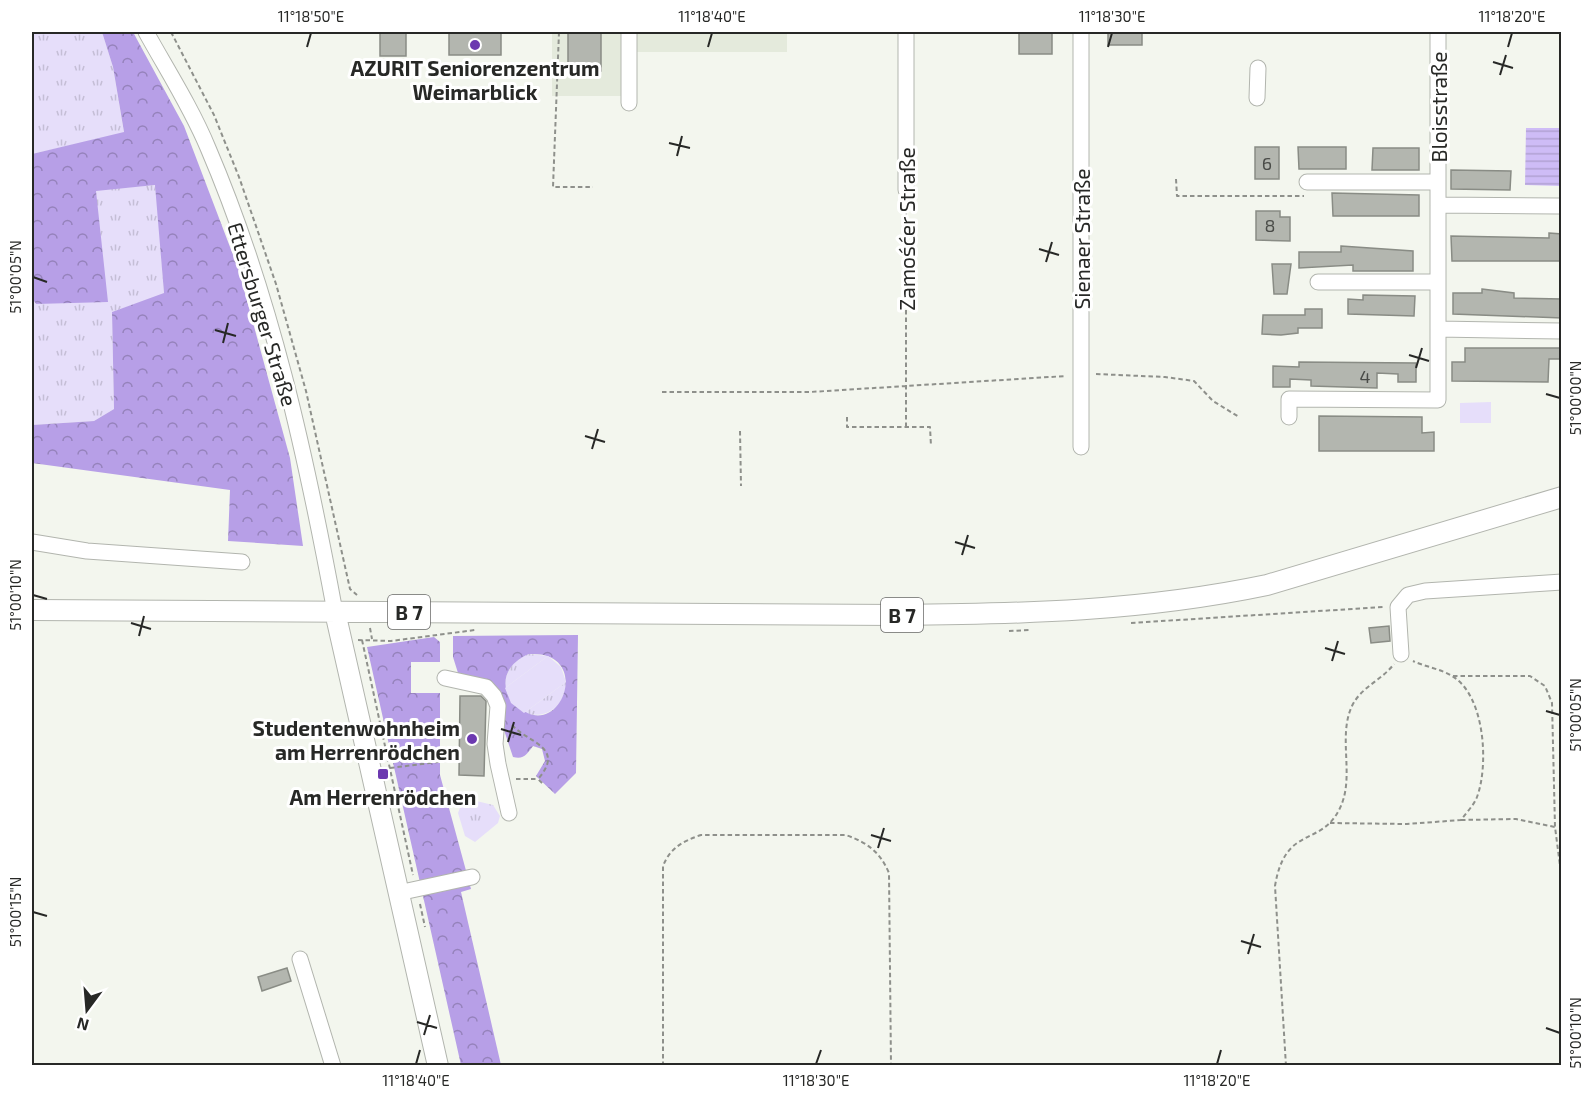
<svg xmlns="http://www.w3.org/2000/svg" width="1593" height="1097" font-family="'Exo 2',sans-serif">
<style>
.built{fill:#e4eadc}
.grass{fill:url(#grass-tufts)}
.forest{fill:url(#forest-crowns);fill-rule:evenodd}
.park{fill:#e6defa}
.water{fill:url(#water-rules)}
.building{fill:#b3b6af;stroke:#898c85;stroke-width:1.5}
.lines{fill:none;stroke-linecap:round;stroke-linejoin:round}
.minor-casing{stroke:#b2b5ae;stroke-width:17}
.major-casing{stroke:#b2b5ae;stroke-width:22}
.path{stroke:#8e908b;stroke-width:2;stroke-dasharray:4.5 3;stroke-linecap:butt}
.minor{stroke:#fff;stroke-width:15}
.major{stroke:#fff;stroke-width:20}
.ticks{fill:none;stroke:#272826;stroke-width:2}
.poi-dot{fill:#6c39b0;stroke:#fff;stroke-width:2}
.labels{text-anchor:middle;dominant-baseline:central;stroke-width:6;stroke-linejoin:round;paint-order:stroke}
.number-label{font-size:18px;fill:#4a4c48}
.shield{fill:#fff;stroke:#686867;stroke-width:1.5}
.shield-label{font-size:20px;font-weight:bold;fill:#272826}
.poi-label{font-size:21px;font-weight:bold;fill:#272826;stroke:#fff}
.street-label{font-size:21px;fill:#272826;stroke:#fff}
.neatline{fill:none;stroke:#272826;stroke-width:2}
.ticks-label{font-size:15px;text-anchor:middle;fill:#272826}
</style>
<defs>
<pattern id="grass-tufts" width="24" height="20" patternUnits="userSpaceOnUse" patternTransform="scale(1.5)"><rect width="24" height="20" fill="#e6defa"/><path d="M3 7l-1-3M5 7V3M7 7l1-3M15 17l-1-3M17 17v-4M19 17l1-3" fill="none" stroke="#c5bed6"/></pattern>
<pattern id="forest-crowns" width="20" height="18" patternUnits="userSpaceOnUse" patternTransform="scale(1.5)"><rect width="20" height="18" fill="#b79fe7"/><path d="M2 6a3 3 0 1 1 6 0M12 15a3 3 0 1 1 6 0" fill="none" stroke="#9582bb"/></pattern>
<pattern id="water-rules" width="6" height="5" patternUnits="userSpaceOnUse" patternTransform="scale(1.5)"><rect width="6" height="5" fill="#cebcf6"/><path d="M0 2.5h6" fill="none" stroke="#b1a2d3"/></pattern>
</defs>
<rect width="100%" height="100%" fill="#f3f6ee"/>
<path class="built" d="M 552,32 L 787,32 L 787,52 L 627,52 L 626,96 L 552,96 Z"/>
<path class="grass" d="M 32,32 L 102,32 L 113,67 L 124,133 L 32,154 Z
M 156,185 L 164,294 L 112,312 L 114,409 L 94,421 L 32,425 L 32,298 L 36,304 L 96,190 Z
M 529,654 L 548,656 L 505,688 C 505,671 513,660 529,654 Z
M 566,682 C 565,706 547,720 524,713 Z
M 468,799 L 493,805 L 500,816 L 498,823 L 475,842 L 465,836 L 458,813 L 463,800 Z"/>
<path class="forest" d="M 102,32 L 133,32 L 184,126 L 238,268 L 290,458 L 303,546 L 228,541 L 230,490 L 32,463 L 32,425 L 94,421 L 114,409 L 112,312 L 164,293 L 155,185 L 96,191 L 108,302 L 36,304 L 32,298 L 32,154 L 124,132 L 113,67 Z
M 578,635 L 576,773 L 555,794 L 536,776 L 545,761 L 542,749 L 533,746 C 527,754 524,760 513,757 L 504,730 L 503,707 L 458,673 L 453,657 L 453,636 ZM 529,654 C 596,650 559,748 515,704 C 497,686 506,663 529,654 Z
M 434,637 L 440,642 L 440,662 L 411,662 L 411,693 L 440,693 L 440,775 L 471,889 L 461,892 L 501,1065 L 461,1065 L 367,647 Z"/>
<path class="park" d="M 1491,402 L 1491,423 L 1460,423 L 1460,403 Z
M 548,656 L 561,667 L 566,682 L 524,713 L 511,703 L 505,688 Z"/>
<path class="water" d="M 1526,128 L 1561,128 L 1561,186 L 1525,185 Z"/>
<path class="building" d="M 380,32 L 406,32 L 406,56 L 380,56 Z
M 449,32 L 501,32 L 501,55 L 449,55 Z
M 568,32 L 601,32 L 601,71 L 568,71 Z
M 1019,32 L 1052,32 L 1052,54 L 1019,54 Z
M 1108,32 L 1142,32 L 1142,45 L 1108,45 Z
M 1255,147 L 1279,147 L 1279,179 L 1255,179 Z
M 1298,147 L 1346,147 L 1346,169 L 1299,169 Z
M 1373,148 L 1419,148 L 1419,170 L 1372,170 Z
M 1451,170 L 1511,171 L 1510,190 L 1451,189 Z
M 1332,193 L 1419,195 L 1419,216 L 1333,216 Z
M 1256,211 L 1280,211 L 1280,217 L 1290,217 L 1290,241 L 1256,240 Z
M 1549,233 L 1562,234 L 1562,261 L 1452,261 L 1451,236 L 1549,238 Z
M 1341,246 L 1413,251 L 1413,271 L 1353,271 L 1353,265 L 1299,268 L 1299,252 L 1341,252 Z
M 1272,264 L 1291,264 L 1287,294 L 1274,294 Z
M 1482,289 L 1514,293 L 1514,298 L 1562,299 L 1562,318 L 1453,314 L 1453,293 L 1482,293 Z
M 1363,295 L 1415,296 L 1414,316 L 1348,314 L 1348,299 L 1363,300 Z
M 1305,309 L 1322,309 L 1322,328 L 1298,328 L 1298,333 L 1281,335 L 1262,334 L 1263,315 L 1305,315 Z
M 1465,348 L 1562,348 L 1562,359 L 1549,359 L 1548,382 L 1452,381 L 1452,362 L 1465,362 Z
M 1299,362 L 1416,363 L 1416,382 L 1398,382 L 1398,374 L 1377,373 L 1377,388 L 1311,386 L 1311,380 L 1290,379 L 1290,387 L 1273,387 L 1273,366 L 1299,367 Z
M 1319,416 L 1422,417 L 1422,433 L 1434,432 L 1434,451 L 1319,451 Z
M 1389,626 L 1390,641 L 1371,643 L 1369,628 Z
M 460,696 L 481,696 L 486,701 L 484,776 L 459,775 Z
M 287,968 L 291,981 L 262,991 L 258,977 Z"/>
<g class="lines">
<defs>
<path id="minor" d="M 146,32 C 167,70 191,107 208,148 C 271,295 306,455 335,612
M 629,32 L 629,103
M 1257,98 L 1258,68
M 1307,182 L 1438,182
M 906,190 L 906,32
M 1438,205 L 1559,206
M 1318,282 L 1438,282
M 1438,329 L 1562,331
M 1289,417 L 1289,399 L 1438,400 L 1438,32
M 1081,447 L 1081,32
M 32,542 L 87,551 L 242,562
M 1401,654 L 1398,607 L 1408,595 L 1425,591 L 1562,582
M 445,678 L 486,687 L 494,696 L 498,706 L 495,744 L 498,764 L 509,813
M 398,893 L 472,877
M 300,959 L 333,1066"/>
<path id="major" d="M 32,610 L 897,615 C 1023,614 1143,611 1267,585 L 1562,497
M 335,612 L 438,1066"/>
</defs>
<use href="#minor" class="minor-casing"/>
<use href="#major" class="major-casing"/>
<path class="path" d="M 171,32 L 214,115 L 239,177 L 276,284 L 306,391 L 350,589 L 357,595
M 559,32 L 553,187 L 593,187
M 1176,179 L 1177,196 L 1304,196
M 1096,374 L 1165,377 L 1194,381 L 1213,401 L 1239,417
M 662,392 L 810,392 L 1066,376
M 847,417 L 847,427 L 930,427 L 931,446
M 906,427 L 906,202
M 740,431 L 741,486
M 1131,623 L 1383,607
M 370,628 L 372,639
M 1009,631 L 1030,630
M 358,640 L 391,641 L 475,630
M 362,640 L 413,875
M 1453,676 L 1530,676 L 1545,686 L 1552,703 L 1555,827
M 512,725 C 528,743 566,747 538,779 L 544,785
M 390,768 L 446,761
M 516,779 L 537,779
M 1461,820 L 1516,819 L 1555,827 L 1562,881
M 1330,823 L 1407,824 L 1461,820 C 1466,813 1474,805 1477,797 C 1489,765 1485,695 1452,676 C 1441,669 1426,667 1413,661
M 420,904 L 425,927
M 663,1066 L 663,866 C 670,848 683,841 701,835 L 846,835 C 868,843 880,852 889,873 L 891,1066
M 1286,1066 L 1275,886 C 1285,825 1320,847 1339,810 C 1356,778 1337,738 1352,706 C 1361,687 1382,680 1394,664"/>
<use href="#minor" class="minor"/>
<use href="#major" class="major"/>
</g>
<path class="ticks" d="M 307,47 L 311,33M 708,47 L 712,33M 1108,47 L 1112,33M 1508,47 L 1512,33M 1493,62 L 1513,68M 1500,75 L 1506,55M 669,143 L 690,148M 677,156 L 682,136M 1039,249 L 1059,255M 1046,262 L 1052,242M 33,277 L 47,282M 215,330 L 236,336M 223,343 L 228,323M 1409,355 L 1429,361M 1416,368 L 1422,348M 1546,394 L 1560,398M 585,436 L 605,442M 592,449 L 598,429M 955,542 L 975,548M 962,555 L 968,535M 33,595 L 47,599M 131,623 L 151,629M 139,636 L 144,616M 1325,648 L 1345,654M 1332,661 L 1338,641M 1546,711 L 1560,715M 501,729 L 521,735M 508,742 L 514,722M 871,835 L 891,841M 878,848 L 884,828M 33,912 L 47,916M 1241,941 L 1261,947M 1248,954 L 1254,934M 417,1022 L 437,1028M 1546,1028 L 1560,1033M 424,1035 L 430,1015M 416,1064 L 420,1050M 816,1064 L 821,1050M 1217,1064 L 1221,1050"/>
<g class="poi-dot">
<circle cx="475" cy="45" r="6"/>
<circle cx="472" cy="739" r="6"/>
<rect x="377" y="768" width="12" height="12" rx="3"/>
</g>
<g class="labels">
<g class="number-label">
<text x="1267" y="163">6</text>
<text x="1270" y="225">8</text>
<text x="1365" y="376">4</text>
</g>
<g class="shield">
<rect x="388" y="595" width="42" height="34" rx="4.5"/>
<rect x="881" y="598" width="42" height="34" rx="4.5"/>
</g>
<g class="shield-label">
<text x="409" y="612">B 7</text>
<text x="902" y="615">B 7</text>
</g>
<g class="poi-label">
<text x="475" y="67">AZURIT Seniorenzentrum<tspan x="475" dy="24">Weimarblick</tspan></text>
<text x="460" y="727" text-anchor="end">Studentenwohnheim<tspan x="460" dy="24">am Herrenrödchen</tspan></text>
<text x="383" y="796">Am Herrenrödchen</text>
</g>
<g class="street-label">
<text transform="translate(1438 107) rotate(-90)">Bloisstraße</text>
<text transform="translate(906 229) rotate(-90)">Zamośćer Straße</text>
<text transform="translate(1081 239) rotate(-90)">Sienaer Straße</text>
<text transform="translate(263 314) rotate(73)">Ettersburger Straße</text>
</g>
</g>
<rect width="1593" height="1097" fill="none" stroke="#ffffff" stroke-width="66"/>
<g transform="translate(87 1010) rotate(196)" stroke="#ffffff" stroke-width="4.5" paint-order="stroke">
<path d="M0-4.5L10 22L0 15L-10 22Z" fill="#272826"/>
<text y="-9" font-size="16" font-weight="bold" text-anchor="middle" fill="#272826">N</text>
</g>
<rect x="33" y="33" width="1527" height="1031" class="neatline"/>
<g class="ticks-label">
<text x="311" y="22">11°18'50"E</text>
<text x="712" y="22">11°18'40"E</text>
<text x="1112" y="22">11°18'30"E</text>
<text x="1512" y="22">11°18'20"E</text>
<text transform="translate(16 277) rotate(-90)" y="5">51°00'05"N</text>
<text transform="translate(1576 398) rotate(-90)" y="5">51°00'00"N</text>
<text transform="translate(16 595) rotate(-90)" y="5">51°00'10"N</text>
<text transform="translate(1576 715) rotate(-90)" y="5">51°00'05"N</text>
<text transform="translate(16 912) rotate(-90)" y="5">51°00'15"N</text>
<text transform="translate(1576 1033) rotate(-90)" y="5">51°00'10"N</text>
<text x="416" y="1086">11°18'40"E</text>
<text x="816" y="1086">11°18'30"E</text>
<text x="1217" y="1086">11°18'20"E</text>
</g>
</svg>
